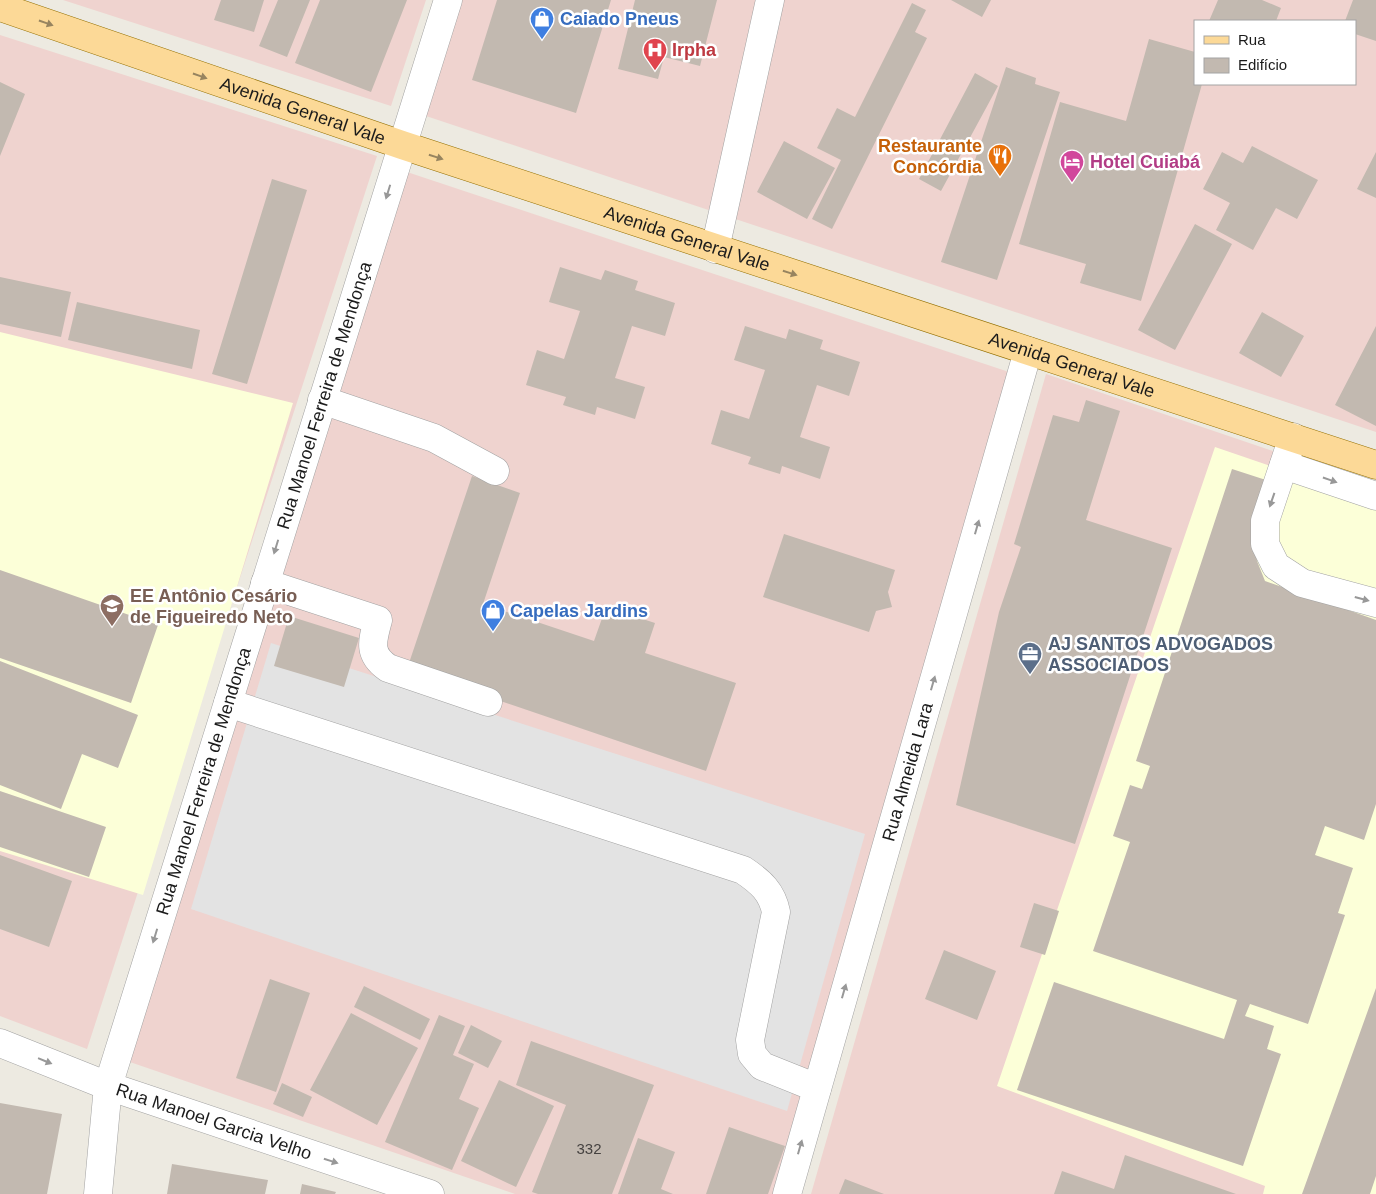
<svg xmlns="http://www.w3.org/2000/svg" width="1376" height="1194" font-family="Arial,sans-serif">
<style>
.commercial{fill:#efd3cf;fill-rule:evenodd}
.education{fill:#fcffd8}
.parking{fill:#e3e3e3}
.building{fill:#c2b9b0}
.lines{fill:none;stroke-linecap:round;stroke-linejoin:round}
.minor-casing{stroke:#a2a2a2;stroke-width:29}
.major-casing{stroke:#936f00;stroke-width:29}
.minor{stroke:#fff;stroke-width:28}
.major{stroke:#fcd997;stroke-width:28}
.oneway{fill:#97845f}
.oneway2{fill:#989898}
.labels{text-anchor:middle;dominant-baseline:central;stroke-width:5;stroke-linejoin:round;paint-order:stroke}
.number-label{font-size:15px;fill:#454240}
.shop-label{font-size:18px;font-weight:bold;fill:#366cbe;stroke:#fff;text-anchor:start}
.health-label{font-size:18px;font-weight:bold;fill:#be3a42;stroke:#fff;text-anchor:start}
.street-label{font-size:18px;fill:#1b1b1b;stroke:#fff}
.food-label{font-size:18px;font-weight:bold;fill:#c56008;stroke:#fff;text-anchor:end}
.hotel-label{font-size:18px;font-weight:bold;fill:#b23c85;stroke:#fff;text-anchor:start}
.education-label{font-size:18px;font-weight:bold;fill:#785e54;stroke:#fff;text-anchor:start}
.service-label{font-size:18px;font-weight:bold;fill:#4e5e75;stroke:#fff;text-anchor:start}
</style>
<rect width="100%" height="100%" fill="#edeae1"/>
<path class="commercial" d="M 63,0 L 426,0 L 391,106 Z
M 459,0 L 1376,0 L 1376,432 L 420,114 ZM 1195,21 L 1355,21 L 1355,84 L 1195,84 Z
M 0,35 L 377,156 L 87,1049 L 0,1016 Z
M 392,167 L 1009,372 L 783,1194 L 515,1194 L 127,1061 Z
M 1046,374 L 1376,486 L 1376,1194 L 811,1194 Z"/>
<path class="education" d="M 0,332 L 293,403 L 143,895 L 0,851 Z
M 1215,447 L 1376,502 L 1376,1194 L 1263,1194 L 1265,1186 L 997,1086 Z"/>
<path class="parking" d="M 271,643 L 865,834 L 787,1111 L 191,909 Z"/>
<path class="building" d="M 221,0 L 264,0 L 254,32 L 214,20 Z
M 278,0 L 310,0 L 287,57 L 259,46 Z
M 320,0 L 407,0 L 371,92 L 295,63 Z
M 497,0 L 611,0 L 576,113 L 472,80 Z
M 635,0 L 717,0 L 700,66 L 664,57 L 658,79 L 618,69 Z
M 951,0 L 991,0 L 982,17 Z
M 1218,0 L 1262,0 L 1281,8 L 1276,21 L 1209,21 Z
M 1353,0 L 1376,0 L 1376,41 L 1355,34 L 1355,21 L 1345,21 Z
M 912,3 L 926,10 L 915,32 L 927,38 L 832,229 L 812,219 L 841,160 L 817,148 L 837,108 L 855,117 Z
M 1149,39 L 1195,52 L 1195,84 L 1202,84 L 1141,301 L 1080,283 L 1086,264 L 1019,244 L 1060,102 L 1126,121 Z
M 1006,67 L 1036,78 L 1035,84 L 1060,92 L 997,280 L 941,262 Z
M 975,73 L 998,86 L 941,191 L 919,179 Z
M 0,82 L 25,94 L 0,156 Z
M 784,141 L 835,168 L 807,219 L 757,192 Z
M 1252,146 L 1318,180 L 1297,219 L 1276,208 L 1253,250 L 1216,230 L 1230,203 L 1203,189 L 1222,152 L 1243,163 Z
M 1376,152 L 1376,198 L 1357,189 Z
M 272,179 L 307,190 L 247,384 L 212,374 Z
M 1195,224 L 1232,244 L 1175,350 L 1138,330 Z
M 560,267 L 601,280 L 605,270 L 638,281 L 635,290 L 675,303 L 665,336 L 632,326 L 615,378 L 645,387 L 635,419 L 597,407 L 595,415 L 563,405 L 566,397 L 526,385 L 537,350 L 564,359 L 580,311 L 549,302 Z
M 0,277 L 71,292 L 61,337 L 0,324 Z
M 77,302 L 200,330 L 192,369 L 68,340 Z
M 1262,312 L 1304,336 L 1281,377 L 1239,353 Z
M 745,326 L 786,339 L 789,329 L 823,340 L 820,349 L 860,362 L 849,396 L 817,385 L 800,437 L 830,447 L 820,479 L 782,466 L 780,474 L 748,464 L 751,457 L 711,444 L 721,410 L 749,419 L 765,370 L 734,360 Z
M 1376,326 L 1376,426 L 1335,405 Z
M 1086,400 L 1120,411 L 1086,520 L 1172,548 L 1075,844 L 956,805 L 999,612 L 1021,547 L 1014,544 L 1053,415 L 1079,422 Z
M 1232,469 L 1269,481 L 1253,535 L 1257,561 L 1265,581 L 1311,597 L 1355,587 L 1348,610 L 1376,620 L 1376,804 L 1364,840 L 1325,826 L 1315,855 L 1353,868 L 1338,913 L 1345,915 L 1308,1024 L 1250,1004 L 1245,1016 L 1274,1026 L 1267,1049 L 1281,1054 L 1243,1166 L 1017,1090 L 1054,982 L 1224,1039 L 1237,1000 L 1093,951 L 1130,842 L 1113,836 L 1130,785 L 1142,789 L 1150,766 L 1136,761 Z
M 472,476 L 520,493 L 483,604 L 594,641 L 606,607 L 655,623 L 645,653 L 736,683 L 706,771 L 407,669 Z
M 784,534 L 895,570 L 888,592 L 892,607 L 876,611 L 869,632 L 763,597 Z
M 0,570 L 158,625 L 131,703 L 0,658 Z
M 289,616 L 359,638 L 344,687 L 274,666 Z
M 0,661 L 138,715 L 118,768 L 82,754 L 61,809 L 0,785 Z
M 0,791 L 106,827 L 89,877 L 0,847 Z
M 0,855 L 72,881 L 49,947 L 0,929 Z
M 1034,903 L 1059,911 L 1045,955 L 1020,947 Z
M 944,950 L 996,971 L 977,1020 L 925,999 Z
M 270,979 L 310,993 L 276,1092 L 236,1078 Z
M 364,986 L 430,1019 L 420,1040 L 354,1007 Z
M 1376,988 L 1376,1176 L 1370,1194 L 1302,1194 Z
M 351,1013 L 418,1048 L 377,1125 L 310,1090 Z
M 439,1015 L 465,1026 L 453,1055 L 474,1064 L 459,1099 L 479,1108 L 452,1170 L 385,1142 Z
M 471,1025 L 502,1041 L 488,1068 L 458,1053 Z
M 531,1041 L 654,1085 L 612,1194 L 538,1194 L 532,1192 L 566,1105 L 516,1085 Z
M 499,1080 L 554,1106 L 516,1187 L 461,1161 Z
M 282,1083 L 312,1097 L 303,1117 L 273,1104 Z
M 0,1103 L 62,1114 L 47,1194 L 0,1194 Z
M 729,1127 L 785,1146 L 768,1194 L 706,1194 Z
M 638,1138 L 675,1152 L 661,1189 L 673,1194 L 618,1194 Z
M 1125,1155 L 1236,1194 L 1054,1194 L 1062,1171 L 1114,1189 Z
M 172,1164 L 268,1180 L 265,1194 L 167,1194 Z
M 845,1179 L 884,1194 L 839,1194 Z
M 302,1184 L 336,1192 L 335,1194 L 300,1194 Z"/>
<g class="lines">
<defs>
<g id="minor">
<path d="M 715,249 L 770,0"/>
<path d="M 322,400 L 434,438 L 495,471"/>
<path d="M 1293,437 L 1265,521 L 1265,544 L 1276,566 L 1302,583 L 1376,603"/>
<path d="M 1284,465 L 1376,496"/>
<path d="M 265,583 L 378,620 C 372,642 368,654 388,668 L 488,702"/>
<path d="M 228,703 L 743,870 C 761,882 772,892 776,912 L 750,1040 L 752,1054 L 762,1066 L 817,1088"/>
<path id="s1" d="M 0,1043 L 108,1086 L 430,1194"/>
<path id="s2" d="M 98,1194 L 108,1086 L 448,0"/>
<path id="s3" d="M 787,1194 L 1028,351"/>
</g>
<g id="major">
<path id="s4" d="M 0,7 L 402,145 L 1376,465"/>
</g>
</defs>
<use href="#minor" class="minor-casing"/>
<use href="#major" class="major-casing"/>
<use href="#minor" class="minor"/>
<use href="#major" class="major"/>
</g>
<defs><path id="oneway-solid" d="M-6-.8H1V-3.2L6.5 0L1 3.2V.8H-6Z" transform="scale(1.25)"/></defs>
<g class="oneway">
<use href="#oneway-solid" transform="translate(46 23) rotate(19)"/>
<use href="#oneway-solid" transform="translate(200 76) rotate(19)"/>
<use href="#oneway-solid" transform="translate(436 157) rotate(18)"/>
<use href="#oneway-solid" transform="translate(790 273) rotate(18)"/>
</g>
<g class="oneway2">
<use href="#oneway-solid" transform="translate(388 192) rotate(107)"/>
<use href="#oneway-solid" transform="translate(1330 480) rotate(19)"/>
<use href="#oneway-solid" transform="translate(1272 500) rotate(109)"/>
<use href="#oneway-solid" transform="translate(977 527) rotate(-74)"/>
<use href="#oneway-solid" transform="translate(276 547) rotate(107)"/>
<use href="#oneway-solid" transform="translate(1362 599) rotate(15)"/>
<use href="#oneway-solid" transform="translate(933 683) rotate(-74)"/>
<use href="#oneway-solid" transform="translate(155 936) rotate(107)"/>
<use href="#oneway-solid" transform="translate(844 991) rotate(-74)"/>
<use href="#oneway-solid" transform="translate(45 1061) rotate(22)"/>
<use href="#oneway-solid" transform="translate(800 1147) rotate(-74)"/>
<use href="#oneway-solid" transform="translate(331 1161) rotate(18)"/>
</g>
<defs>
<symbol id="shop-pin" viewBox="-11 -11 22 30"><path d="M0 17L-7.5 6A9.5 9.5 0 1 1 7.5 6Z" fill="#3f7fe0" stroke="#fff"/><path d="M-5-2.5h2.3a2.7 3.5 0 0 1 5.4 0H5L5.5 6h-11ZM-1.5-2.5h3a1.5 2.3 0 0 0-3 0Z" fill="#fff"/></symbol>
<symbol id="hospital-pin" viewBox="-11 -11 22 30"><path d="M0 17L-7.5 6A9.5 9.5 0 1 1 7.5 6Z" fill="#e0444e" stroke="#fff"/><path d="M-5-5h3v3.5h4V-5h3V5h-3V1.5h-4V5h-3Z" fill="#fff"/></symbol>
<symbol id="restaurant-pin" viewBox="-11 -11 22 30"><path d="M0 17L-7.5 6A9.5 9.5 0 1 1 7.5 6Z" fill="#e8710a" stroke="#fff"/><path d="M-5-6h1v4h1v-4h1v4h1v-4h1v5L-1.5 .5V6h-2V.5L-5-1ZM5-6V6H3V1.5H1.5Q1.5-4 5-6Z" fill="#fff"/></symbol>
<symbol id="hotel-pin" viewBox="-11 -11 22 30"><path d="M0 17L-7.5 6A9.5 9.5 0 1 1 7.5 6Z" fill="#d1479c" stroke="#fff"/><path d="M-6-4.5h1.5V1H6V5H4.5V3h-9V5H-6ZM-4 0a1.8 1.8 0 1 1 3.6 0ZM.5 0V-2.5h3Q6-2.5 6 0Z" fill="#fff"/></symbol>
<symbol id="school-pin" viewBox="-11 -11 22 30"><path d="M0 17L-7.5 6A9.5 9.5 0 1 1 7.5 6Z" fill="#8d6e63" stroke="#fff"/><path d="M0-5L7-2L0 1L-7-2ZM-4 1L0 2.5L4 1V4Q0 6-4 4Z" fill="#fff"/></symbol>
<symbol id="office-pin" viewBox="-11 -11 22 30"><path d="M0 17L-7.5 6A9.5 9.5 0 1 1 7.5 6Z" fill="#5c6f8a" stroke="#fff"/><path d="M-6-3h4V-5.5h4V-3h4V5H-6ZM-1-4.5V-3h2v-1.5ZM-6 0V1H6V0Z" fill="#fff"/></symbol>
</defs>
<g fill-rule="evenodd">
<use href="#shop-pin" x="528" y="5" width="28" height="38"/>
<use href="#hospital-pin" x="641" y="36" width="28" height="38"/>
<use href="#restaurant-pin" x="986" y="142" width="28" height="38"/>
<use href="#hotel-pin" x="1058" y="148" width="28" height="38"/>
<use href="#school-pin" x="98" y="592" width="28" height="38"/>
<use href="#shop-pin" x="479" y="597" width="28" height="38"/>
<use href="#office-pin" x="1016" y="640" width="28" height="38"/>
</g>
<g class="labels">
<g class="number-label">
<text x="589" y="1148">332</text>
</g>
<g class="shop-label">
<text x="560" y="19">Caiado Pneus</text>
<text x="510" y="611">Capelas Jardins</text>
</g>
<g class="health-label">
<text x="672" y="50">Irpha</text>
</g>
<g class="street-label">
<text stroke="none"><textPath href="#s4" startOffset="320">Avenida General Vale</textPath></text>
<text stroke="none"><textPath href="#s4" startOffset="725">Avenida General Vale</textPath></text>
<text stroke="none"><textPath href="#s4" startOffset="1130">Avenida General Vale</textPath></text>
<text stroke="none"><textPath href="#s2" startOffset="832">Rua Manoel Ferreira de Mendonça</textPath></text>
<text stroke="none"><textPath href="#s3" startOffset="439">Rua Almeida Lara</textPath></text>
<text stroke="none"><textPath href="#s2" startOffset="428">Rua Manoel Ferreira de Mendonça</textPath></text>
<text stroke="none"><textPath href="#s1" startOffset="228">Rua Manoel Garcia Velho</textPath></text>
</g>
<g class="food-label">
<text x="982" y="146">Restaurante<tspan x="982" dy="21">Concórdia</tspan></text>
</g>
<g class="hotel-label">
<text x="1090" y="162">Hotel Cuiabá</text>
</g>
<g class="education-label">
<text x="130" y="596">EE Antônio Cesário<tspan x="130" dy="21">de Figueiredo Neto</tspan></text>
</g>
<g class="service-label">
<text x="1048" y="644">AJ SANTOS ADVOGADOS<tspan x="1048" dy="21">ASSOCIADOS</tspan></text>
</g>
</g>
<rect x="1194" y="20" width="162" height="65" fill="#ffffff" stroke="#a4a4a4"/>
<rect x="1204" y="36" width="25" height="8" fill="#fcd997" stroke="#a4a4a4"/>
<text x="1238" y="45" font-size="15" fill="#1b1b1b">Rua</text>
<rect x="1204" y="58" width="25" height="15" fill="#c2b9b0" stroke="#a4a4a4"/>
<text x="1238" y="70" font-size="15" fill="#1b1b1b">Edifício</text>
</svg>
